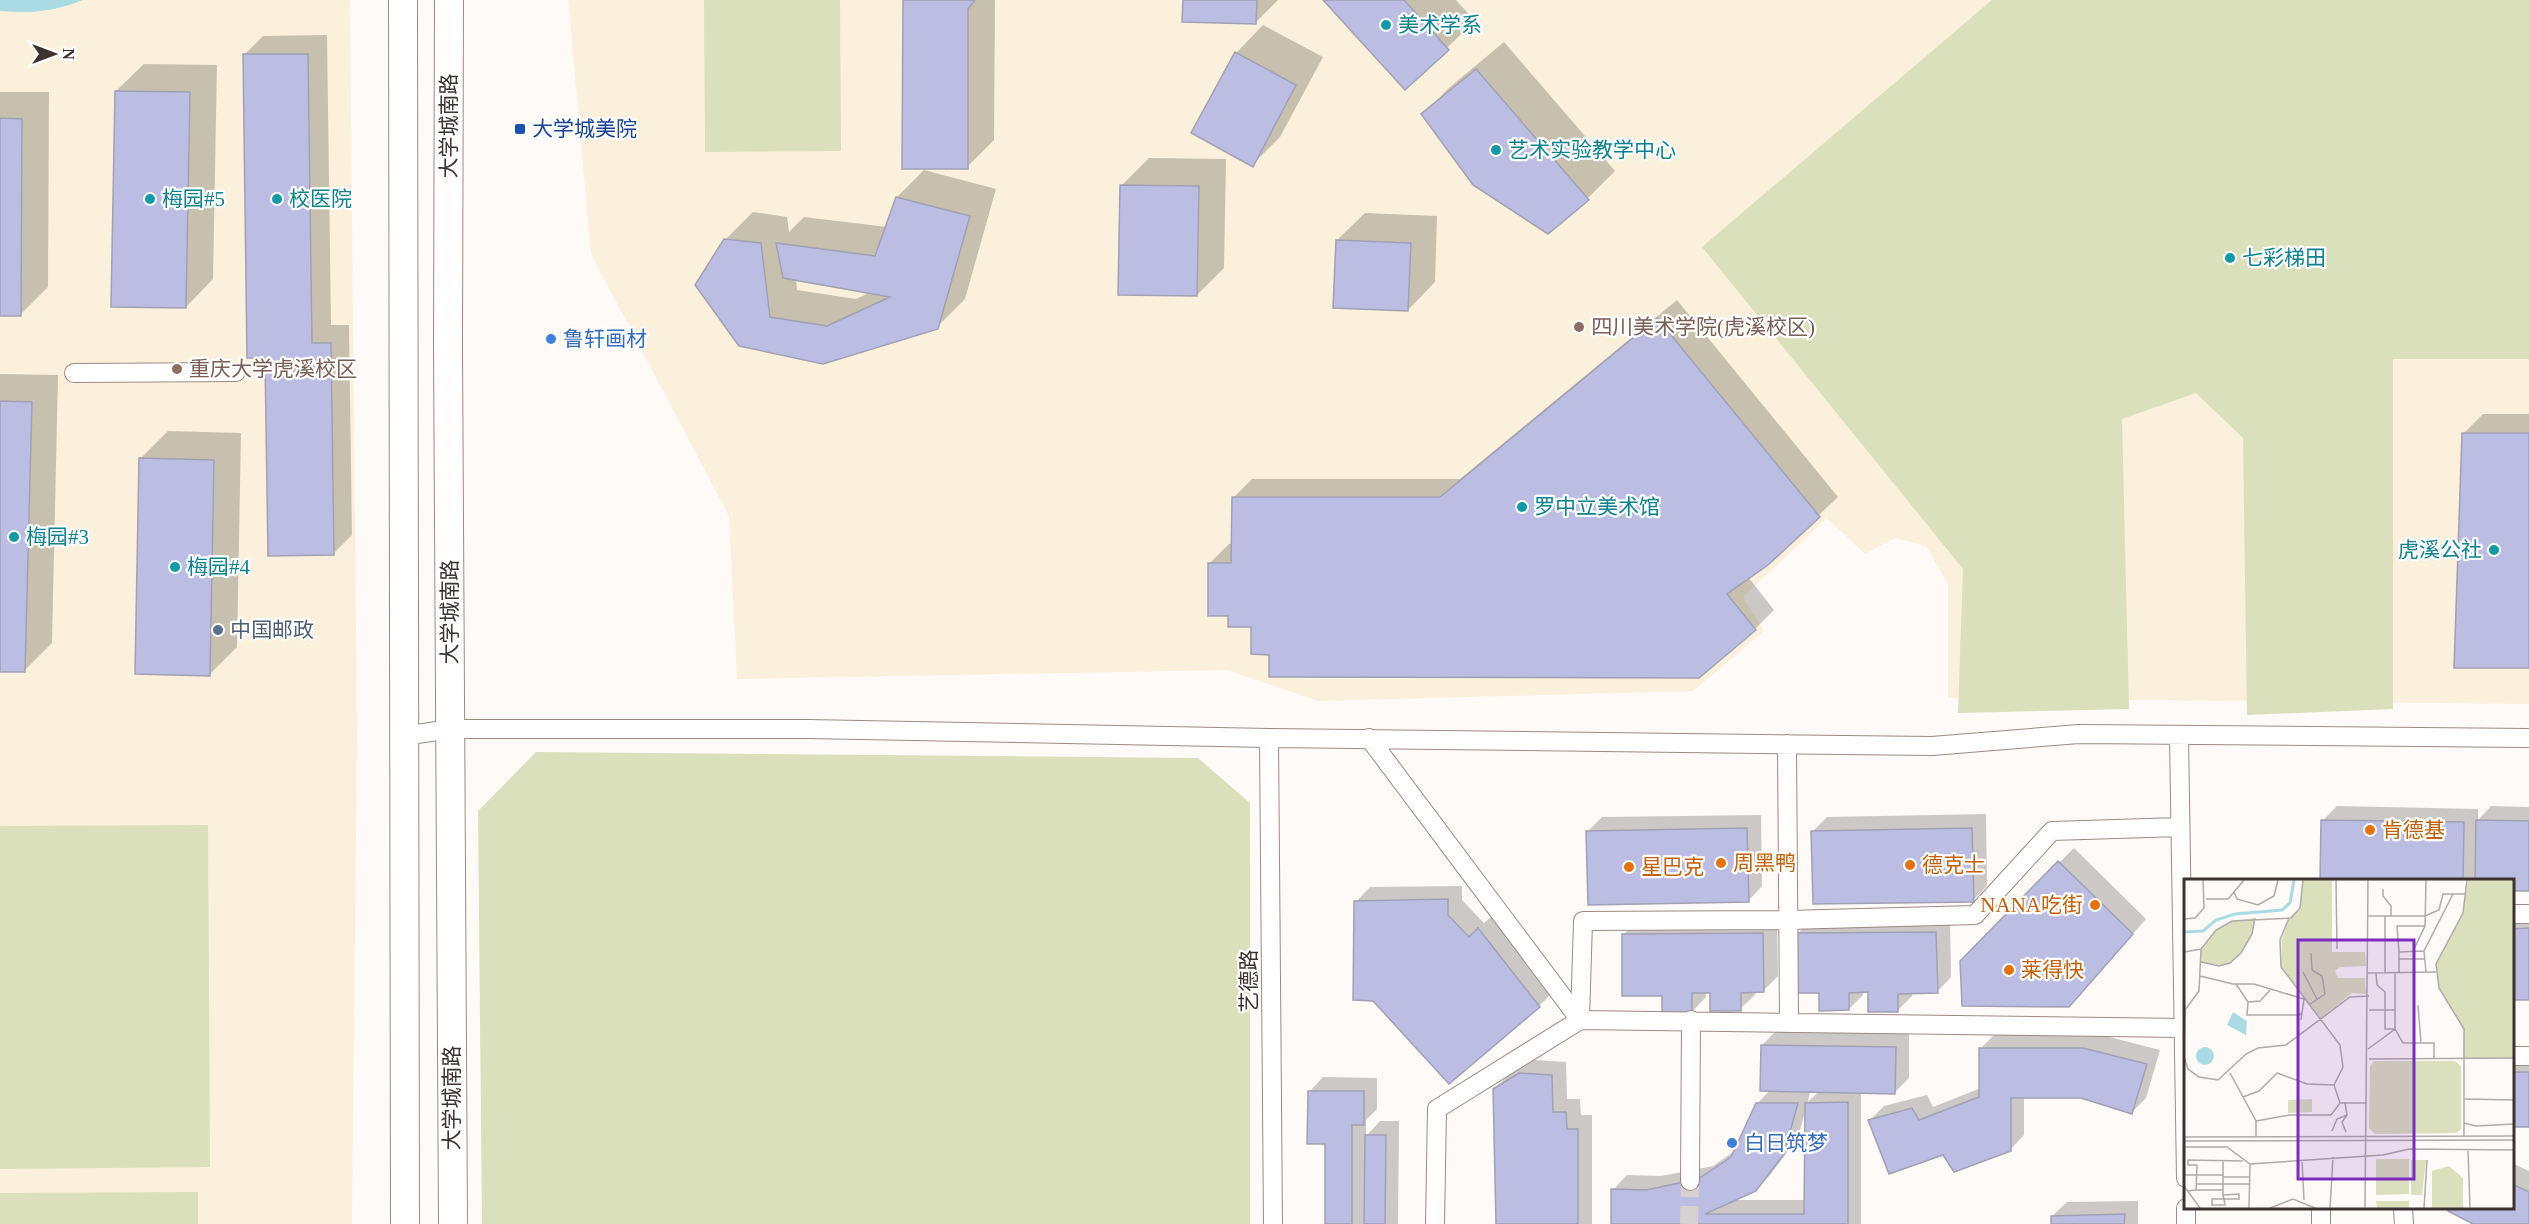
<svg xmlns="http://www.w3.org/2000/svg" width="2529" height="1224" font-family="'Times New Roman','Noto Sans SC',serif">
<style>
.education{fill:#faf0db}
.green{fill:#dae0bc}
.water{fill:#aadbe4}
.shadow{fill:#0003;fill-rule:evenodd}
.building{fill:#bbbde2;stroke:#a0a1b4;stroke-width:1.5}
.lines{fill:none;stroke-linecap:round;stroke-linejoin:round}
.street-tunnel{stroke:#d7d2d0;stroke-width:18;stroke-dasharray:18 9;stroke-linecap:butt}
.street-casing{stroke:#9e8a82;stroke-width:20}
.primary-casing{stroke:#9e8a82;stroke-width:30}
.street{stroke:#fff;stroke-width:18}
.primary{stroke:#fff;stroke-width:28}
.culture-dot{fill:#0f9aa8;stroke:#fff;stroke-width:2}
.transit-dot{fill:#1a4fb4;stroke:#fff;stroke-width:2}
.education-dot{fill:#8d6e63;stroke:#fff;stroke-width:2}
.shop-dot{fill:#3f7fe0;stroke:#fff;stroke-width:2}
.service-dot{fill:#5c6f8a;stroke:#fff;stroke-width:2}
.food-dot{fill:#e8710a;stroke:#fff;stroke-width:2}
.labels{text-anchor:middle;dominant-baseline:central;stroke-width:4.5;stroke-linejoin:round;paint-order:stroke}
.culture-label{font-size:21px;fill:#0d838f;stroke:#fff;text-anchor:start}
.street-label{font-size:21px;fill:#3c3330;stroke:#fff}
.transit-label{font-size:21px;fill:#164399;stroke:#fff;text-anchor:start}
.education-label{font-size:21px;fill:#785e54;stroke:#fff;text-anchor:start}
.shop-label{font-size:21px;fill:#366cbe;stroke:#fff;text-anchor:start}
.service-label{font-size:21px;fill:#4e5e75;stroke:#fff;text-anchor:start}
.food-label{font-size:21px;fill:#c56008;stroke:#fff;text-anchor:start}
.inset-river{fill:none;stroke:#aadbe4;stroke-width:3}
.inset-road{fill:none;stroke:#b0aaa8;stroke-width:1.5}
.view{fill:#7b2cbf;fill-opacity:0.15;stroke:#7b2cbf;stroke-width:3}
.inset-edge{fill:none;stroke:#3c3330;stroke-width:3}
</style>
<rect width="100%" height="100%" fill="#fefaf8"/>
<path class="education" d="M 0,0 L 350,0 L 357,737 L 352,1224 L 0,1224 Z
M 568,0 L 2529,0 L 2529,704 L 1948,698 L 1948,584 L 1926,546 L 1895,538 L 1865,554 L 1827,518 L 1743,597 L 1764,631 L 1693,691 L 1318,701 L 1227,670 L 737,679 L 729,516 L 591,254 Z"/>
<path class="green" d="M 704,0 L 840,0 L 841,151 L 705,152 Z
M 1992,0 L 2529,0 L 2529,359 L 2393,359 L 2393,709 L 2247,715 L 2243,438 L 2196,393 L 2122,419 L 2129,709 L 1958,713 L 1963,569 L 1702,247 Z
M 536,752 L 1198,758 L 1250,803 L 1250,1224 L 482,1224 L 478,811 Z
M 208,825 L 210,1167 L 0,1169 L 0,826 Z
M 198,1192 L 198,1224 L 0,1224 L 0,1193 Z"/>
<path class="water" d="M 0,0 L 83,0 C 55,11 30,14 0,11 Z"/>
<path class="shadow" d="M 904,0 L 995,0 L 994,140 L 967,167 Z
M 1184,0 L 1278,0 L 1255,23 Z
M 1325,0 L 1456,0 L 1475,21 L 1405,88 Z
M 1263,25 L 1323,57 L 1280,137 L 1252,165 L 1236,53 Z
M 327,35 L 331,325 L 349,325 L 352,535 L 333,554 L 266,356 L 244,55 L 263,36 Z
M 1504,42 L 1615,171 L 1588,198 L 1548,232 L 1423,114 L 1450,87 Z
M 144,64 L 217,65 L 213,279 L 186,307 L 116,91 Z
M 0,92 L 49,92 L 48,287 L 21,314 L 0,314 Z
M 1149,158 L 1226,159 L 1224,268 L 1197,295 L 1121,186 Z
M 924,170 L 996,189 L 965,299 L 937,327 L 823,362 L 697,285 L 725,240 L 753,212 L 787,217 L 789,232 L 804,217 L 887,227 L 897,197 ZM 796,278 L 871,292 L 856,299 L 797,290 Z
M 1365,213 L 1437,216 L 1435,282 L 1408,310 L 1337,240 Z
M 1677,300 L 1838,497 L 1767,564 L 1748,577 L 1774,610 L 1755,629 L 1698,676 L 1270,653 L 1253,625 L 1229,615 L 1210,563 L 1229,544 L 1233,544 L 1233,498 L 1252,479 L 1460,479 Z
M 0,374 L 58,375 L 52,643 L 24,671 L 0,670 Z
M 2483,414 L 2529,414 L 2529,666 L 2464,433 Z
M 168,431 L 241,433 L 237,647 L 210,674 L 140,459 Z
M 2337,806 L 2478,809 L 2478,820 L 2491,806 L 2529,807 L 2529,890 L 2512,880 L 2476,880 L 2476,878 L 2473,880 L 2322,880 L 2323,820 Z
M 1986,814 L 1987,886 L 1973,900 L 1813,831 L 1827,817 Z
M 1761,815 L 1762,886 L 1748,901 L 1588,831 L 1602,817 Z
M 2074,848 L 2146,919 L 2083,991 L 2069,1006 L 1961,961 Z
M 1462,886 L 1462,900 L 1484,923 L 1493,915 L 1553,992 L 1539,1006 L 1356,902 L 1370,887 Z
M 2512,915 L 2529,915 L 2529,999 L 2512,999 Z
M 1950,918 L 1951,977 L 1937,992 L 1912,992 L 1912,996 L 1898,1010 L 1869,991 L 1863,991 L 1863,995 L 1849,1009 L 1820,991 L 1797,934 L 1811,920 Z
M 1777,919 L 1778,976 L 1763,991 L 1754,991 L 1755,995 L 1740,1009 L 1711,991 L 1706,991 L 1706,997 L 1692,1012 L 1663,994 L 1623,935 L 1638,921 Z
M 1776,1031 L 1909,1034 L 1909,1078 L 1894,1093 L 1861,1092 L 1861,1224 L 1612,1224 L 1613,1190 L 1627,1175 L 1661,1176 L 1713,1166 L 1736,1150 L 1757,1104 L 1770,1090 L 1762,1045 ZM 1810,1091 L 1819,1091 L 1808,1102 ZM 1805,1112 L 1805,1200 L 1732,1200 L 1755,1190 L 1770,1175 L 1798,1138 Z
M 1995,1034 L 2098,1034 L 2160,1050 L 2146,1098 L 2132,1112 L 2081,1097 L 2024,1096 L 2024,1135 L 2010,1150 L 1944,1153 L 1869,1121 L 1884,1106 L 1927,1095 L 1933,1107 L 1981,1088 L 1981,1048 Z
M 2512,1059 L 2529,1059 L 2529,1125 L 2512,1126 Z
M 1535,1060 L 1566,1062 L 1567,1099 L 1580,1099 L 1581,1115 L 1592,1115 L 1592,1224 L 1494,1224 L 1498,1223 L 1494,1089 L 1509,1075 Z
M 1323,1077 L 1377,1078 L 1377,1109 L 1366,1120 L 1366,1136 L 1380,1121 L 1399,1121 L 1398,1224 L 1326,1224 L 1326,1143 L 1309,1092 Z
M 2512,1163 L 2529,1171 L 2529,1224 L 2477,1224 L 2449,1210 L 2449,1208 L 2512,1208 Z
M 2138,1201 L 2138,1224 L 2052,1224 L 2052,1216 L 2067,1202 Z"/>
<path class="building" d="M 903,0 L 975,0 L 968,9 L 968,169 L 902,169 Z
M 1183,0 L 1257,0 L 1256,24 L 1182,22 Z
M 1323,0 L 1404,0 L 1449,50 L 1405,90 Z
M 1235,52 L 1296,85 L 1253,167 L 1191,133 Z
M 243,54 L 308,54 L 312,343 L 331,343 L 334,555 L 268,556 L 265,358 L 247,358 Z
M 1476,69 L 1589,200 L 1548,234 L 1473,185 L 1421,114 Z
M 115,91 L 190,92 L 186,308 L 111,307 Z
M 0,118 L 22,119 L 21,316 L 0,316 Z
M 1120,185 L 1199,186 L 1197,296 L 1118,295 Z
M 896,197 L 970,216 L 938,329 L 823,364 L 739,346 L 695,285 L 724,239 L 761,243 L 770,317 L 827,326 L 890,297 L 783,278 L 776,243 L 875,256 Z
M 1336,240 L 1411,243 L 1408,311 L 1333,308 Z
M 1657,318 L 1820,517 L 1768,565 L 1727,594 L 1756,630 L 1699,678 L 1269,677 L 1269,655 L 1251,654 L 1251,627 L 1228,627 L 1228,616 L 1208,616 L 1208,563 L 1231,563 L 1232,497 L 1440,497 Z
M 0,401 L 32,402 L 25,672 L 0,672 Z
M 2462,433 L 2529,433 L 2529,668 L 2454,668 Z
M 139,458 L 214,460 L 210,676 L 135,674 Z
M 2321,820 L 2464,822 L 2463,880 L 2320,880 Z
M 2476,820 L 2529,821 L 2529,891 L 2512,891 L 2512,880 L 2475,880 Z
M 1747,828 L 1749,902 L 1588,905 L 1586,831 Z
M 1972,828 L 1974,902 L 1813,904 L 1811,831 Z
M 2058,861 L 2133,934 L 2069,1007 L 1962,1006 L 1960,961 Z
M 1448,899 L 1448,915 L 1469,937 L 1478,928 L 1540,1007 L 1449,1084 L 1373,1001 L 1353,1000 L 1354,901 Z
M 2529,928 L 2529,1000 L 2512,1000 L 2512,929 Z
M 1936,932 L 1938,993 L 1898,994 L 1898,1012 L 1868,1012 L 1868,992 L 1849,993 L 1849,1010 L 1819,1011 L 1819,993 L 1795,993 L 1795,933 Z
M 1763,933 L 1764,992 L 1741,993 L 1741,1011 L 1710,1011 L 1710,993 L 1692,993 L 1692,1013 L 1662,1013 L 1662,996 L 1622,996 L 1622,934 Z
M 1761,1045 L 1896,1047 L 1895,1094 L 1760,1091 Z
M 1979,1048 L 2083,1048 L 2147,1064 L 2132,1114 L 2081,1098 L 2011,1098 L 2011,1151 L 1954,1172 L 1943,1155 L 1889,1174 L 1868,1120 L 1912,1108 L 1919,1120 L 1979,1097 Z
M 2512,1072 L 2529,1072 L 2529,1127 L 2512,1127 Z
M 1519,1073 L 1552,1075 L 1553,1112 L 1566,1112 L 1567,1129 L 1578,1129 L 1578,1224 L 1496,1224 L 1493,1089 Z
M 1308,1091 L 1364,1091 L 1364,1125 L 1352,1125 L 1352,1224 L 1325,1224 L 1325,1144 L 1307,1144 Z
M 1848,1102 L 1848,1224 L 1611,1224 L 1611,1189 L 1646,1190 L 1698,1179 L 1731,1157 L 1756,1103 L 1798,1103 L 1784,1154 L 1756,1191 L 1705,1214 L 1804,1214 L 1805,1103 Z
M 1365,1135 L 1386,1135 L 1385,1224 L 1364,1224 Z
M 2512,1184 L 2529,1192 L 2529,1224 L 2473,1224 L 2448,1211 L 2448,1208 L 2512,1208 Z
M 2125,1214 L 2124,1224 L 2051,1224 L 2051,1216 Z"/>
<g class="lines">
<path class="street-tunnel" d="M 1689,1224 L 1690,1181"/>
<defs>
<path id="street" d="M 74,373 L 236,372
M 2179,735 L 2186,1178
M 404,736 L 450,729 L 808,729 L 1269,738 L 1932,746 L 2079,734 L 2529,738
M 1269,738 L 1273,1224
M 1369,738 L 1580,1020 L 2183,1028
M 1787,744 L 1789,1021
M 2512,914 L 2529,914
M 2512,1056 L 2529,1056
M 1690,1181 L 1691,1020
M 2186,1208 L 2186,1224
M 2321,1208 L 2321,1224
M 2403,1208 L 2404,1224
M 1435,1224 L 1437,1109 L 1580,1020 L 1583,921 L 1787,920 L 1975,915 L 2052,831 L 2180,827"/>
<path id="primary" d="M 403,0 L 405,1224
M 449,0 L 448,346 L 453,1224"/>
</defs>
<use href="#street" class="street-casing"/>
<use href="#primary" class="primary-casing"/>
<use href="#street" class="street"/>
<use href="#primary" class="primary"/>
</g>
<g class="culture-dot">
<circle cx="1386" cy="25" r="6"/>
<circle cx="1496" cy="150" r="6"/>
<circle cx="150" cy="199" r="6"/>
<circle cx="277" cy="199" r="6"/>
<circle cx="2230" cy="258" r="6"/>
<circle cx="1522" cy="507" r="6"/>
<circle cx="14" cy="537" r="6"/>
<circle cx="2494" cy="550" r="6"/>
<circle cx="175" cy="567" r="6"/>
</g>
<rect class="transit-dot" x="514" y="123" width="12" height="12" rx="3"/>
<g class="education-dot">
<circle cx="1579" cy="327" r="6"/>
<circle cx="177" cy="369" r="6"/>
</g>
<g class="shop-dot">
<circle cx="551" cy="339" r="6"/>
<circle cx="1732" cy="1143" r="6"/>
</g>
<circle class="service-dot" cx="218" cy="630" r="6"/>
<g class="food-dot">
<circle cx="2370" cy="830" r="6"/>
<circle cx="1721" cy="863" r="6"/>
<circle cx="1910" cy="865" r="6"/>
<circle cx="1629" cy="867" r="6"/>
<circle cx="2095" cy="905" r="6"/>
<circle cx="2009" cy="970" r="6"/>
</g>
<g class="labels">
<g class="culture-label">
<text x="1398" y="25">美术学系</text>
<text x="1508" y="150">艺术实验教学中心</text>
<text x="162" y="199">梅园#5</text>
<text x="289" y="199">校医院</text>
<text x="2242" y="258">七彩梯田</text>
<text x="1534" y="507">罗中立美术馆</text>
<text x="26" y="537">梅园#3</text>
<text x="2482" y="550" text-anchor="end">虎溪公社</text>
<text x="187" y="567">梅园#4</text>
</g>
<g class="street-label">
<text transform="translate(449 126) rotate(-90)">大学城南路</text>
<text transform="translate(450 612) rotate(-90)">大学城南路</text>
<text transform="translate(1249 981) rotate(-90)">艺德路</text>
<text transform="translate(452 1098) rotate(-90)">大学城南路</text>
</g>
<g class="transit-label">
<text x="532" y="129">大学城美院</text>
</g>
<g class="education-label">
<text x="1591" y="327">四川美术学院(虎溪校区)</text>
<text x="189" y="369">重庆大学虎溪校区</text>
</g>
<g class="shop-label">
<text x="563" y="339">鲁轩画材</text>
<text x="1744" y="1143">白日筑梦</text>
</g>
<g class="service-label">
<text x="230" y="630">中国邮政</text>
</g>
<g class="food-label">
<text x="2382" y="830">肯德基</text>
<text x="1733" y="863">周黑鸭</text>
<text x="1922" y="865">德克士</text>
<text x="1641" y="867">星巴克</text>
<text x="2083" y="905" text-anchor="end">NANA吃街</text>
<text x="2021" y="970">莱得快</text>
</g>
</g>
<g transform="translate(2184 879)">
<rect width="330" height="330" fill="#fefaf8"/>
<path d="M 119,1 L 148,1 L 148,73 L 181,73 L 182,87 L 156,88 L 151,92 L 154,99 L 181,99 L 182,115 L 168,114 L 137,139 L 97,88 L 98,61 L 105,39 L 116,29 ZM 284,1 L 330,1 L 330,179 L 279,179 L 280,150 L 255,109 L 252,85 L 279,34 ZM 71,39 L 68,55 L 57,74 L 46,84 L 35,87 L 17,83 L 17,70 L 32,51 L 48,42 ZM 190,182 L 271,182 L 277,187 L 277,250 L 272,254 L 191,255 L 185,249 L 186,187 ZM 128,220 L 128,233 L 104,234 L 104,221 ZM 192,280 L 225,280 L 225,315 L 192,316 ZM 227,281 L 242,281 L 238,316 L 227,316 ZM 265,287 L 279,299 L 279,329 L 248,329 L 248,292 ZM 192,322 L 225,322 L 225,329 L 193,329 Z" fill="#dae0bc"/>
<path d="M 49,133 L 63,142 L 62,156 L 43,146 ZM12 177a9 9 0 1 1 18 0a9 9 0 1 1-18 0Z" fill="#aadbe4"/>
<path class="inset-river" d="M 0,53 L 19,52 L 32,41 L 51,35 L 98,31 L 106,24 L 110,1"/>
<path class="inset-road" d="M 152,1 L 153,70M 199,10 L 199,17 L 207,27 L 207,37M 50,13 L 53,20 L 74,26 L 90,17 L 94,1M 22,20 L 44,20 L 60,1M 184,37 L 241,37 L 255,31 L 259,15 L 282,15M 201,37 L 201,94M 105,39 L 96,61 L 97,88 L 156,166 L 159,188 L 150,206 L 156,224 L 183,224M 0,40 L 11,39 L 20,29 L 19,1M 229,72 L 241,47 L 242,1M 240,72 L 215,73 L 213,47 L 241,47M 0,73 L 17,70 L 32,51 L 48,42 L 107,39 L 116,29 L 119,1M 215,73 L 215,93M 215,80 L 240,80M 17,83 L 35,87 L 46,84 L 57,74 L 68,55 L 71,39M 119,93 L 133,120M 242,93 L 240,72 L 269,15M 184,94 L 252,93M 192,94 L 193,106 L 201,113 L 201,150 L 211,150 L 219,164 L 250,164 L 250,179M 16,97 L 49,105 L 70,105 L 120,120 L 117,141M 52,105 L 64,123 L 76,122 L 86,111M 64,123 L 63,136 L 116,136 L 118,133M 125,126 L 141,115 L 138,97 L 128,91 L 127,74M 234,126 L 237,164M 185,131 L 211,131M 0,169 L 1,131 L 15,112 L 17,71M 184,170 L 211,150 L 211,93M 0,178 L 4,190 L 15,198 L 34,201 L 62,175 L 74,169 L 102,166 L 166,118 L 185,117M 185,180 L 330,179M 46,194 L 72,242 L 72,257M 59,218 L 75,212 L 93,194 L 123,205 L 150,206M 281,220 L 330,221M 72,242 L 106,236 L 147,236 L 156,224M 280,244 L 292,247 L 330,245M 148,252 L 153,240 L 163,236 L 161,224M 162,253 L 158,243 L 163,236M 280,257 L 280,150 L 255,109 L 252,85 L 279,34 L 283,1M 0,258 L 330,257M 0,262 L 330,261M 0,268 L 43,268 L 66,285 L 199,276 L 225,270 L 330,271M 284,271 L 286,329M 39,281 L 39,317 L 40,320 L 41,326 L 28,326 L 28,320 L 55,320 L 55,315 L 39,316M 118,281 L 120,321M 13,286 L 4,286 L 4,281 L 59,282M 0,296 L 39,296M 39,298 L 66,298M 12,305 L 66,305M 0,307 L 16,329M 12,311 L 39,311M 3,312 L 12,311 L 13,286M 65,329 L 66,285M 86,329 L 109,320 L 131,329M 146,329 L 149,278M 181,329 L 184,1M 240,329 L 243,281"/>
<path class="view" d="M 114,61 L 230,61 L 230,300 L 114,300 Z"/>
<rect width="330" height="330" class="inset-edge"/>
</g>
<g transform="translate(54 54) rotate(90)" stroke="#ffffff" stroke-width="4.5" paint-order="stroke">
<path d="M0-4.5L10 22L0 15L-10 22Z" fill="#3c3330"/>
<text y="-9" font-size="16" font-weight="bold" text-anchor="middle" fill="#3c3330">N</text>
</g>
</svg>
